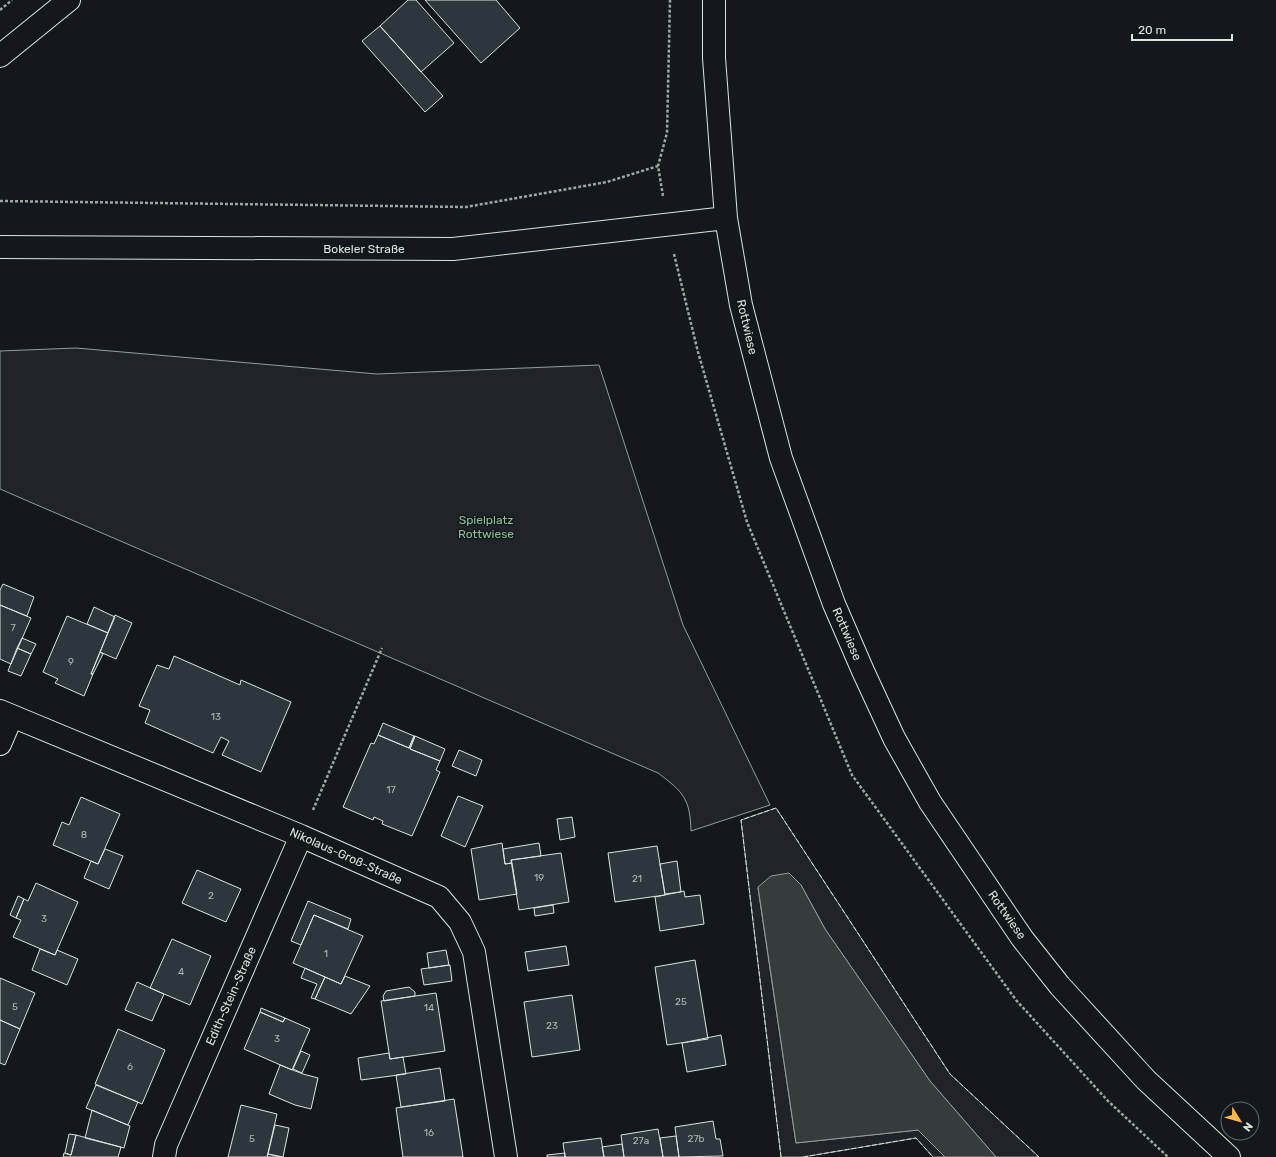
<svg xmlns="http://www.w3.org/2000/svg" width="1276" height="1157" font-family="Rubik,sans-serif">
<style>
.green{fill:#202428;stroke:#939e99}
.water{fill:#363b3e;stroke:#939e99}
.building{fill:#2c363c;stroke:#d8e6dc}
.lines{fill:none;stroke-linecap:round;stroke-linejoin:round}
.minor-casing{stroke:#d8e6dc;stroke-width:24}
.path{stroke:#9da8a2;stroke-width:2.5;stroke-dasharray:3 2;stroke-linecap:butt}
.minor{stroke:#14181c;stroke-width:22}
.fence{stroke:#d8e6dc;stroke-width:1;stroke-dasharray:5 2;stroke-linecap:butt}
.labels{text-anchor:middle;dominant-baseline:central;stroke-width:3;stroke-linejoin:round;paint-order:stroke}
.number-label{font-size:10px;fill:#adbab4}
.street-label{font-size:12px;fill:#d8e6dc;stroke:#14181c}
.park-label{font-size:12px;fill:#8ac095;stroke:#14181c}
</style>
<rect width="100%" height="100%" fill="#14181c"/>
<path class="green" d="M 76,348 L 377,374 L 599,365 L 683,625 L 770,805 L 691,831 C 690,798 683,792 658,773 L 0,489 L 0,351 Z
M 776,808 L 950,1074 L 1039,1157 L 996,1157 L 930,1081 L 825,929 L 801,885 L 758,888 L 796,1143 L 918,1130 L 945,1157 L 933,1157 L 916,1138 L 803,1157 L 781,1157 L 741,820 Z"/>
<path class="water" d="M 789,873 L 801,885 L 825,929 L 930,1081 L 996,1157 L 945,1157 L 918,1130 L 796,1143 L 758,887 L 771,876 Z"/>
<path class="building" d="M 408,0 L 416,0 L 454,43 L 421,72 L 380,26 Z
M 425,0 L 496,0 L 520,28 L 481,63 Z
M 380,26 L 443,96 L 425,112 L 362,41 Z
M 3,584 L 34,597 L 27,616 L 0,605 L 0,590 Z
M 0,605 L 31,618 L 11,664 L 0,659 Z
M 94,607 L 115,617 L 108,633 L 87,624 Z
M 115,615 L 132,623 L 116,659 L 100,652 Z
M 67,616 L 108,633 L 91,674 L 93,674 L 84,696 L 55,683 L 58,679 L 43,672 Z
M 22,638 L 36,644 L 31,654 L 17,648 Z
M 17,648 L 31,654 L 21,676 L 8,671 Z
M 100,652 L 103,654 L 93,674 L 91,674 Z
M 174,656 L 240,685 L 241,680 L 291,702 L 261,772 L 222,755 L 229,741 L 221,737 L 213,753 L 145,723 L 150,710 L 139,706 L 157,665 L 169,669 Z
M 383,723 L 414,736 L 409,748 L 378,735 Z
M 378,735 L 409,748 L 414,736 L 415,736 L 410,749 L 440,761 L 436,770 L 440,772 L 412,836 L 382,824 L 383,821 L 374,817 L 373,820 L 343,807 L 371,743 L 374,744 Z
M 415,736 L 445,749 L 440,761 L 410,749 Z
M 459,750 L 482,760 L 476,776 L 452,766 Z
M 458,796 L 483,806 L 465,847 L 441,836 Z
M 81,797 L 120,814 L 98,864 L 53,845 L 62,822 L 69,825 Z
M 572,817 L 575,837 L 560,840 L 557,819 Z
M 502,843 L 505,864 L 512,863 L 517,894 L 479,900 L 471,849 Z
M 539,843 L 541,856 L 511,860 L 512,863 L 505,864 L 503,849 Z
M 657,846 L 665,895 L 615,902 L 608,853 Z
M 105,849 L 123,856 L 109,889 L 84,878 L 91,861 L 98,864 Z
M 561,853 L 569,902 L 519,910 L 511,860 Z
M 677,861 L 681,892 L 665,894 L 660,864 Z
M 197,870 L 241,889 L 226,922 L 182,903 Z
M 36,883 L 78,902 L 55,955 L 13,937 L 21,920 L 16,918 L 24,899 L 28,901 Z
M 684,891 L 685,897 L 700,895 L 704,924 L 660,931 L 655,897 Z
M 18,896 L 24,899 L 16,918 L 10,915 Z
M 308,901 L 351,919 L 348,929 L 314,915 L 301,945 L 291,941 Z
M 553,905 L 554,913 L 535,916 L 534,908 Z
M 314,915 L 363,936 L 341,984 L 293,963 Z
M 172,939 L 211,956 L 190,1005 L 150,988 Z
M 566,946 L 569,965 L 528,971 L 525,952 Z
M 40,949 L 55,955 L 57,950 L 78,959 L 67,985 L 32,970 Z
M 446,950 L 449,965 L 429,968 L 427,953 Z
M 695,960 L 708,1039 L 667,1045 L 655,967 Z
M 450,965 L 452,981 L 424,985 L 421,969 Z
M 305,968 L 325,977 L 315,999 L 311,998 L 317,984 L 301,978 Z
M 345,976 L 370,986 L 351,1014 L 315,999 L 325,977 L 341,984 Z
M 0,978 L 35,993 L 20,1029 L 0,1020 Z
M 137,982 L 164,994 L 152,1021 L 125,1010 Z
M 409,987 L 415,992 L 415,996 L 384,1001 L 383,996 L 386,991 Z
M 436,993 L 445,1051 L 390,1059 L 381,1001 Z
M 572,995 L 580,1050 L 532,1057 L 524,1002 Z
M 261,1008 L 285,1018 L 283,1022 L 260,1012 Z
M 260,1012 L 283,1022 L 285,1018 L 310,1029 L 292,1070 L 244,1049 Z
M 0,1020 L 20,1029 L 5,1065 L 0,1063 Z
M 118,1029 L 165,1050 L 142,1104 L 95,1084 Z
M 721,1035 L 726,1065 L 687,1072 L 682,1043 Z
M 301,1051 L 310,1055 L 302,1073 L 293,1069 Z
M 389,1053 L 390,1059 L 403,1057 L 406,1074 L 361,1080 L 358,1058 Z
M 280,1065 L 303,1074 L 318,1078 L 311,1109 L 295,1105 L 269,1094 Z
M 440,1068 L 445,1101 L 401,1107 L 396,1075 Z
M 96,1085 L 138,1102 L 128,1125 L 86,1108 Z
M 454,1099 L 463,1157 L 403,1157 L 396,1108 Z
M 241,1105 L 277,1114 L 267,1157 L 228,1157 Z
M 92,1110 L 130,1126 L 124,1148 L 85,1138 Z
M 713,1121 L 716,1139 L 720,1139 L 723,1156 L 679,1157 L 675,1127 Z
M 275,1125 L 289,1128 L 283,1157 L 268,1154 Z
M 658,1129 L 663,1157 L 624,1157 L 621,1135 Z
M 69,1134 L 76,1135 L 71,1155 L 65,1153 Z
M 76,1135 L 121,1147 L 118,1157 L 63,1157 L 64,1153 L 71,1155 Z
M 676,1136 L 679,1157 L 663,1157 L 660,1138 Z
M 601,1138 L 604,1157 L 565,1157 L 563,1143 Z
M 622,1144 L 624,1157 L 604,1157 L 602,1147 Z
M 565,1153 L 565,1157 L 547,1157 L 547,1155 Z
M 268,1154 L 281,1157 L 267,1157 Z"/>
<g class="lines">
<defs>
<path id="minor" d="M 714,0 L 714,58 L 726,218 L 741,305 L 781,458 L 834,604 L 863,671 L 894,738 L 930,802 L 1022,938 L 1060,986 L 1146,1080 L 1229,1157
M 0,56 L 69,0
M 0,247 L 453,249 L 726,218
M 0,711 L 301,836 L 439,897 L 460,922 L 474,952 L 506,1157
M 0,744 L 12,716
M 164,1157 L 166,1145 L 301,836"/>
</defs>
<use href="#minor" class="minor-casing"/>
<path class="path" d="M 0,10 L 12,0
M 663,196 L 658,166 L 667,133 L 670,0
M 0,201 L 466,207 L 607,182 L 658,166
M 674,254 L 698,352 L 747,522 L 852,775 L 1016,1000 L 1108,1101 L 1168,1157
M 313,810 L 382,648"/>
<use href="#minor" class="minor"/>
<path class="fence" d="M 781,1157 L 741,820 L 776,808 L 950,1074 L 1039,1157
M 803,1157 L 916,1138 L 933,1157"/>
</g>
<g class="labels">
<g class="number-label">
<text x="13" y="628">7</text>
<text x="71" y="662">9</text>
<text x="216" y="717">13</text>
<text x="391" y="790">17</text>
<text x="84" y="835">8</text>
<text x="539" y="878">19</text>
<text x="637" y="879">21</text>
<text x="211" y="896">2</text>
<text x="44" y="919">3</text>
<text x="326" y="954">1</text>
<text x="181" y="972">4</text>
<text x="681" y="1002">25</text>
<text x="15" y="1007">5</text>
<text x="429" y="1008">14</text>
<text x="552" y="1026">23</text>
<text x="277" y="1039">3</text>
<text x="130" y="1067">6</text>
<text x="429" y="1133">16</text>
<text x="252" y="1139">5</text>
<text x="696" y="1139">27b</text>
<text x="641" y="1141">27a</text>
</g>
<g class="street-label">
<text x="364" y="249">Bokeler Straße</text>
<text transform="translate(747 327) rotate(77)">Rottwiese</text>
<text transform="translate(847 634) rotate(67)">Rottwiese</text>
<text transform="translate(346 856) rotate(24)">Nikolaus-Groß-Straße</text>
<text transform="translate(1007 915) rotate(55)">Rottwiese</text>
<text transform="translate(231 996) rotate(-66)">Edith-Stein-Straße</text>
</g>
<g class="park-label">
<text x="486" y="520">Spielplatz<tspan x="486" dy="14">Rottwiese</tspan></text>
</g>
</g>
<g transform="translate(1240 1121) rotate(127)"><circle r="19" fill="#14181c" stroke="#626a69"/>
<path d="M0-3L7 15L0 10L-7 15Z" fill="#ffb74d"/>
<text y="-6" font-size="11" font-weight="bold" text-anchor="middle" fill="#d8e6dc">N</text>
</g>
<path d="M1132 34v6h100v-6" fill="none" stroke="#d8e6dc" stroke-width="2"/>
<text x="1138" y="34" font-size="12" fill="#d8e6dc" stroke="#14181c" stroke-width="3" paint-order="stroke">20 m</text>
</svg>
